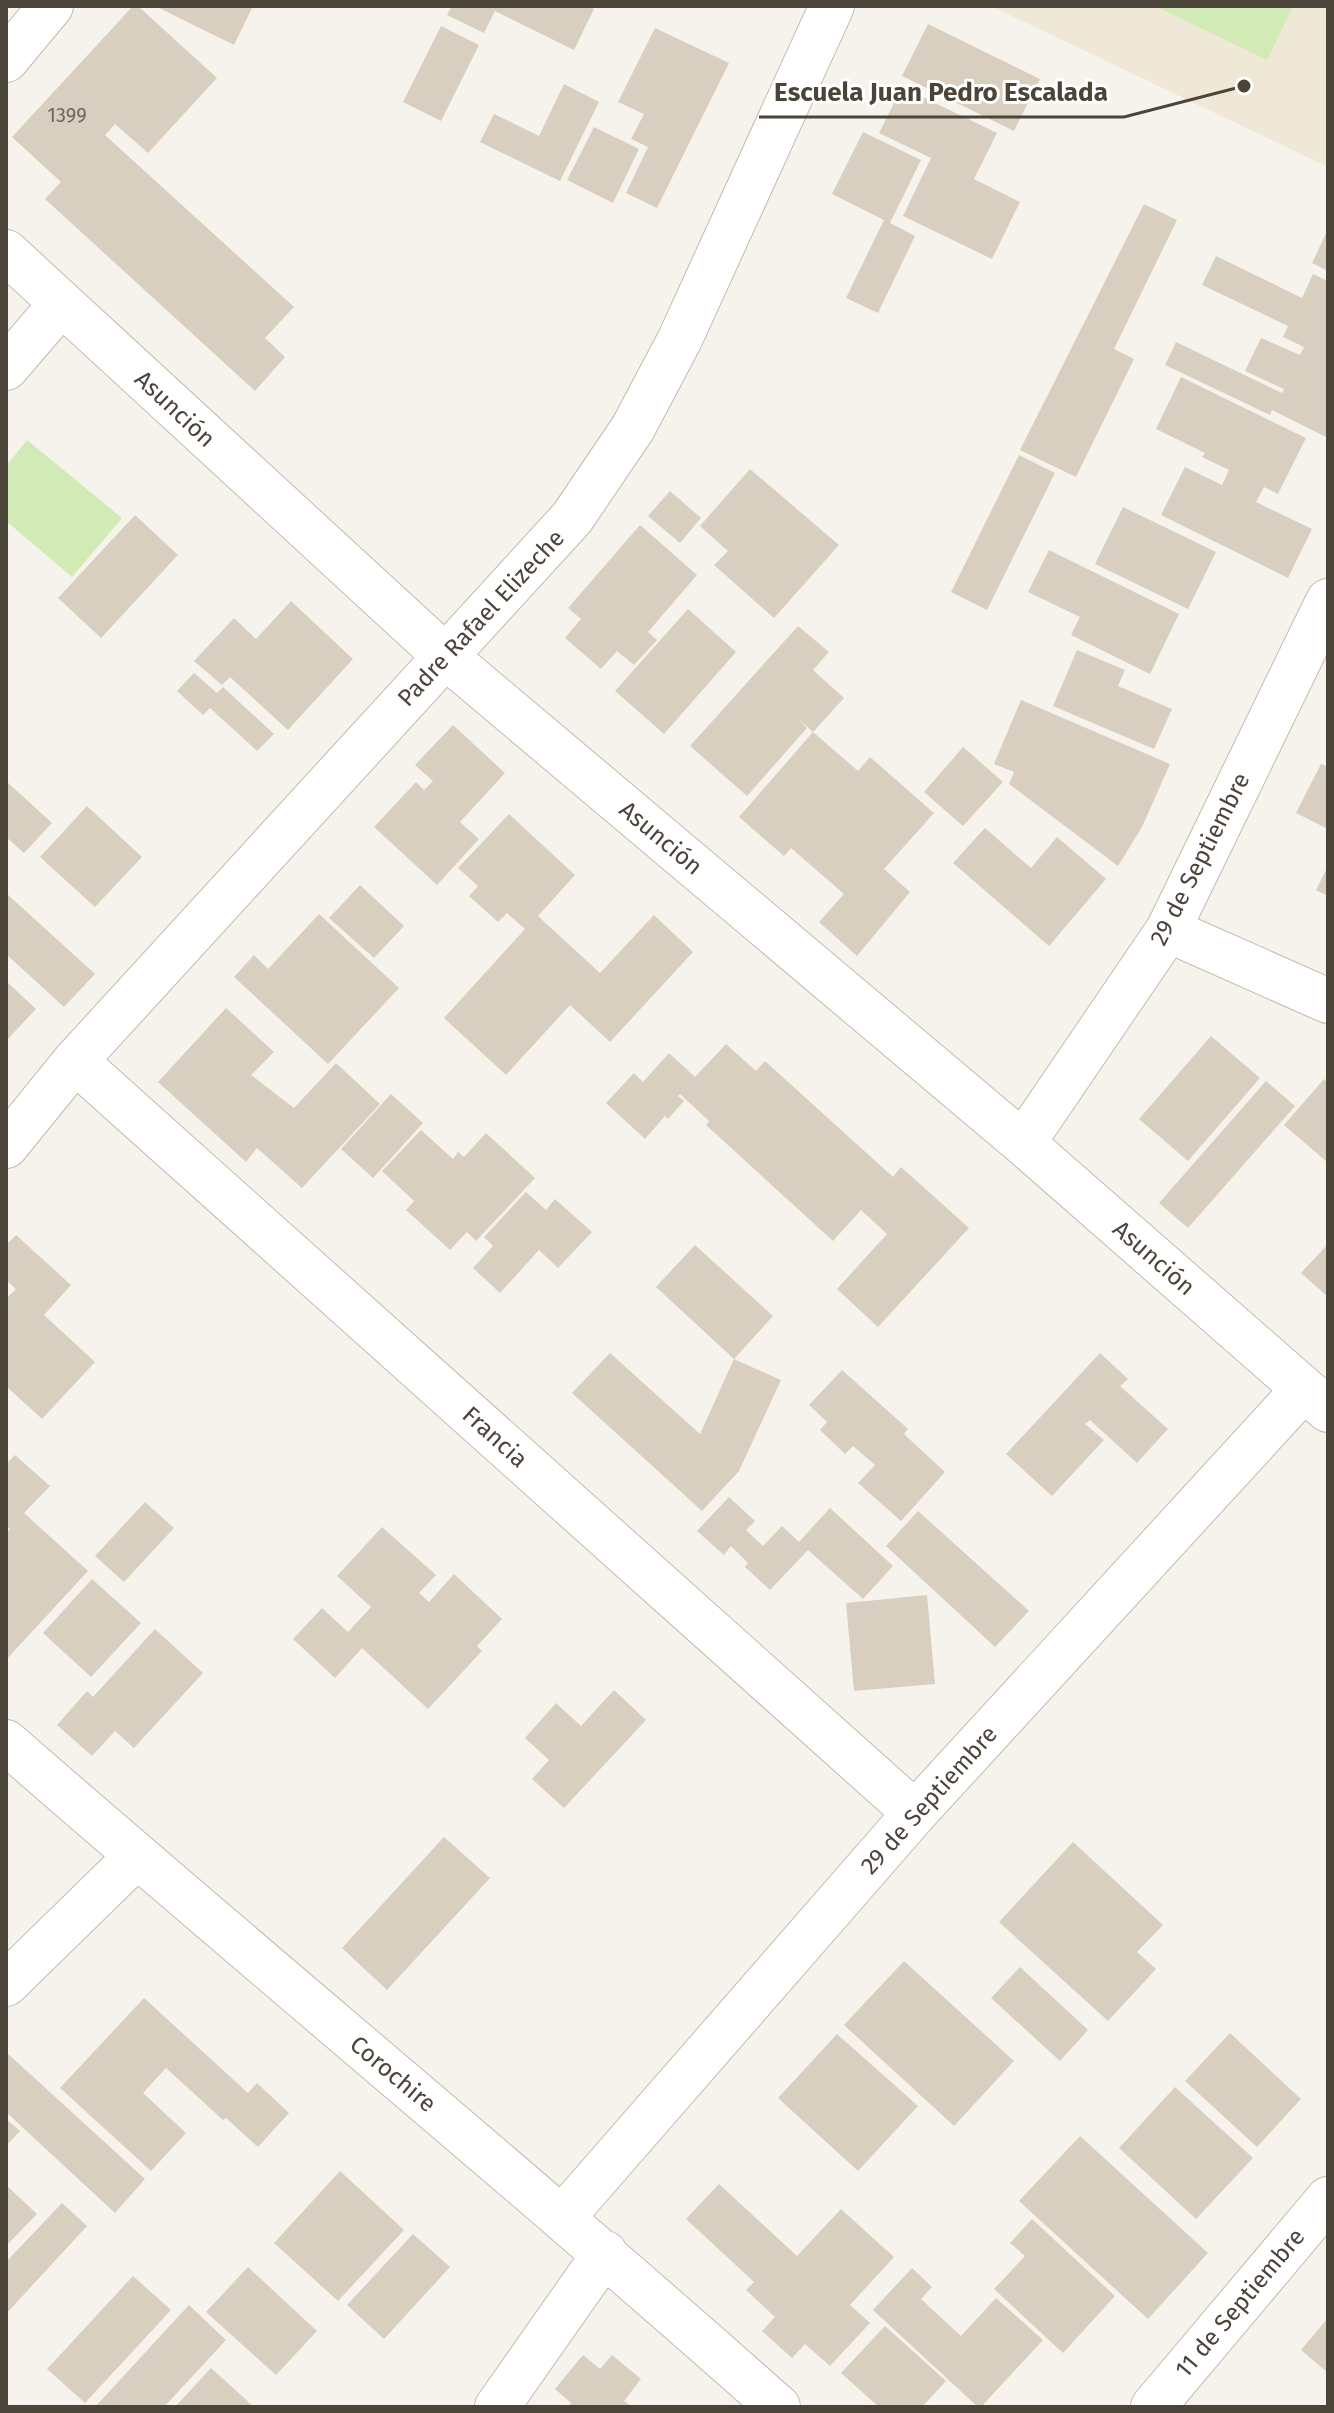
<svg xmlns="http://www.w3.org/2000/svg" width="1334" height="2413" font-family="'Fira Sans',sans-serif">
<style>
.education{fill:#efe8d6}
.green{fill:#d2eab5}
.building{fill:#d8cfc1}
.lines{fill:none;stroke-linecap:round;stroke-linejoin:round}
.minor-casing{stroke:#c2bbae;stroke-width:46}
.minor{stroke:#fff;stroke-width:44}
.labels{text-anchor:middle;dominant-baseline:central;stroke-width:6;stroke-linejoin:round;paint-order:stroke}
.number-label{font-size:20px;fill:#6e675b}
.street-label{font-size:24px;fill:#4b4439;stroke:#fff}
.leader{fill:none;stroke:#4b4439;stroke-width:3}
.callout-dot{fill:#4b4439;stroke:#fff;stroke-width:3}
.callout-label{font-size:26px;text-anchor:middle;font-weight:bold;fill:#4b4439;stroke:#fff;stroke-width:6;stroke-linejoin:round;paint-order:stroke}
</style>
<rect width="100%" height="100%" fill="#f6f3ec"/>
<path class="education" d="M 991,6 L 1328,6 L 1328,167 Z"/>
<path class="green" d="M 1155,6 L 1293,6 L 1267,60 Z
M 27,440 L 122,518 L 72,577 L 6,521 L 6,466 Z"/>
<path class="building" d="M 133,6 L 138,6 L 217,78 L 148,153 L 115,124 L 105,135 L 294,307 L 265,338 L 285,357 L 255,391 L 45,199 L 61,182 L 12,137 Z
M 155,6 L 253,6 L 234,45 Z
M 452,6 L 588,6 L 594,9 L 574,50 L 495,11 L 484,33 L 447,15 Z
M 928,24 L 1040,79 L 1014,131 L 902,76 Z
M 441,26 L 479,45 L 441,121 L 403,102 Z
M 655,28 L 729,63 L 657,208 L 626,193 L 648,147 L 631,139 L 644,114 L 618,102 Z
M 564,84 L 599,102 L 560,181 L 480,142 L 494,114 L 539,136 Z
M 902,87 L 997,133 L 974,179 L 1020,202 L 992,259 L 903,216 L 931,158 L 879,133 Z
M 594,127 L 639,149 L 613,203 L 567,180 Z
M 863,132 L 921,160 L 890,223 L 915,236 L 878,313 L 846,298 L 884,220 L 832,194 Z
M 1144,204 L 1177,220 L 1114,349 L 1134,359 L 1076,477 L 1020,450 Z
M 1328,229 L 1328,271 L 1312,263 Z
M 1216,256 L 1302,298 L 1313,274 L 1328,281 L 1328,438 L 1272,410 L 1270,415 L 1165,365 L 1176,342 L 1282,393 L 1284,389 L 1245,371 L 1261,338 L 1300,355 L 1304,347 L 1283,337 L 1288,326 L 1202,285 Z
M 1181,377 L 1306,438 L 1278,494 L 1264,487 L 1256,502 L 1312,529 L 1288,578 L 1161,515 L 1185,467 L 1222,485 L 1229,470 L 1202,457 L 1205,453 L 1156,429 Z
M 1019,455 L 1055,473 L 987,610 L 951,592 Z
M 750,469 L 839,545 L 774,618 L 714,565 L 728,551 L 700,526 Z
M 670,491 L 701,518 L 680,543 L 648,516 Z
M 1123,507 L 1216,552 L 1188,609 L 1095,564 Z
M 135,515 L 178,555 L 101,638 L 58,598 Z
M 640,525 L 697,575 L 648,632 L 657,640 L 634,665 L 617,651 L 601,669 L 565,638 L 581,619 L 568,608 Z
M 1049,550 L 1179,614 L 1150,674 L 1071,635 L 1080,617 L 1028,592 Z
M 291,601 L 353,659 L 288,730 L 230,677 L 222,685 L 194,661 L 234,618 L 256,639 Z
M 688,609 L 736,652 L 664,734 L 615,691 Z
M 798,626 L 829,652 L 813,670 L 844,698 L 813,732 L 796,717 L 807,728 L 747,796 L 690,746 Z
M 1077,650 L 1125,670 L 1118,686 L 1172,709 L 1154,749 L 1053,706 Z
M 194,673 L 217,693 L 223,687 L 274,734 L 257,751 L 210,708 L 203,715 L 177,691 Z
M 1021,700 L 1170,764 L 1142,827 L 1118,866 L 1009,784 L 1014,772 L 994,764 Z
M 453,725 L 505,773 L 460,822 L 479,839 L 437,885 L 374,827 L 416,782 L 424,790 L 433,781 L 415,765 Z
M 813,732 L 858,771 L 870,757 L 934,813 L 884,869 L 910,892 L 857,956 L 819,922 L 844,894 L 791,848 L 784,856 L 739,817 Z
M 963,747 L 1003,782 L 963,826 L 924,792 Z
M 1321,764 L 1328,767 L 1328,829 L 1296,813 Z
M 6,781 L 52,823 L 24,853 L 6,837 Z
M 87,806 L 142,857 L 95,907 L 40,857 Z
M 509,814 L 575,875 L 538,916 L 600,973 L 654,915 L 693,952 L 610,1042 L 570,1005 L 506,1075 L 444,1018 L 525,929 L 507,913 L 498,922 L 469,896 L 478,886 L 458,868 Z
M 985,828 L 1031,868 L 1057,837 L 1106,879 L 1049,946 L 953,863 Z
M 1328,866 L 1328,896 L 1316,890 Z
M 360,885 L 404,926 L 374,958 L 329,918 Z
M 6,893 L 95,974 L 64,1007 L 6,954 Z
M 319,914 L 399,988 L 328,1064 L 234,977 L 254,955 L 268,969 Z
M 6,981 L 36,1009 L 6,1041 Z
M 226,1008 L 274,1052 L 251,1075 L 294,1108 L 336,1063 L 380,1104 L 302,1188 L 257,1148 L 246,1162 L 158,1082 Z
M 1211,1036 L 1260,1078 L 1188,1161 L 1139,1119 Z
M 726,1044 L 756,1071 L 765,1061 L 893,1177 L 901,1167 L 969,1228 L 878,1327 L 837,1289 L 887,1234 L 861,1210 L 833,1241 L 706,1125 L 709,1121 L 680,1094 L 678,1096 L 684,1101 L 668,1119 L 665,1116 L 645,1139 L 606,1103 L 634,1073 L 643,1082 L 669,1053 L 695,1077 Z
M 1324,1079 L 1328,1083 L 1328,1163 L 1284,1125 Z
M 1266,1081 L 1295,1106 L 1188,1228 L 1159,1203 Z
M 391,1094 L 423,1123 L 373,1178 L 341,1149 Z
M 421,1130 L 453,1159 L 458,1152 L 464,1157 L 486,1133 L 535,1178 L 476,1241 L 467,1232 L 450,1250 L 406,1210 L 414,1201 L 382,1171 Z
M 526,1192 L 546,1210 L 555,1199 L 592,1232 L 558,1268 L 539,1250 L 500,1293 L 473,1268 L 493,1246 L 484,1237 Z
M 16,1235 L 71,1285 L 44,1315 L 95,1362 L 42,1419 L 6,1386 L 6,1299 L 16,1289 L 6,1280 L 6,1245 Z
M 1328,1244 L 1328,1297 L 1301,1273 Z
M 695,1245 L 773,1316 L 734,1359 L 781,1380 L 739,1471 L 702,1511 L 572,1393 L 610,1353 L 700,1434 L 734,1359 L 656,1287 Z
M 1100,1353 L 1128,1379 L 1120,1386 L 1168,1429 L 1137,1463 L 1090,1420 L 1085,1424 L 1104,1440 L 1052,1496 L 1006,1454 Z
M 842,1370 L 908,1429 L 904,1434 L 945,1472 L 901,1521 L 858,1483 L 875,1465 L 853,1446 L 845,1454 L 820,1430 L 827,1422 L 809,1405 Z
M 15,1455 L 50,1486 L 24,1513 L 88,1571 L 6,1660 L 6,1533 L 10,1529 L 6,1526 L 6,1464 Z
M 729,1497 L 755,1521 L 746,1530 L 763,1546 L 782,1526 L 799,1542 L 830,1508 L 893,1566 L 863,1599 L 808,1550 L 770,1590 L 745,1567 L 748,1563 L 731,1546 L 724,1555 L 697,1531 Z
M 145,1502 L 174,1528 L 124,1582 L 95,1556 Z
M 918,1511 L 1029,1611 L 995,1647 L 886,1546 Z
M 382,1527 L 436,1575 L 419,1593 L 429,1602 L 454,1574 L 502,1619 L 477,1646 L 482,1651 L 428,1709 L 362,1648 L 335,1678 L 293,1639 L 322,1608 L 348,1632 L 371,1607 L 337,1576 Z
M 92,1579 L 141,1623 L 91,1677 L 43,1633 Z
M 927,1595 L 935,1684 L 854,1691 L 846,1603 Z
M 155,1629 L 203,1673 L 134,1748 L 115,1731 L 92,1756 L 57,1725 L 87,1691 L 93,1697 Z
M 614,1690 L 646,1720 L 564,1808 L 532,1779 L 549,1760 L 525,1738 L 556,1703 L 581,1726 Z
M 444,1837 L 490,1878 L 387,1990 L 342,1948 Z
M 1073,1842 L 1163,1925 L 1137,1952 L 1156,1969 L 1108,2021 L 999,1922 Z
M 904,1961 L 1014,2061 L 954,2126 L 844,2025 Z
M 1020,1967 L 1088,2030 L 1060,2061 L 991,1998 Z
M 144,1998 L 248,2093 L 257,2083 L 289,2113 L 258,2147 L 226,2118 L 223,2120 L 166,2068 L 143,2093 L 186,2133 L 151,2171 L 60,2088 Z
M 1230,2033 L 1301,2099 L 1257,2147 L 1185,2081 Z
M 837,2034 L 918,2106 L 858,2171 L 778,2098 Z
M 6,2052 L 145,2179 L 115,2213 L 6,2112 Z
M 1175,2087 L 1253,2158 L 1196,2219 L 1119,2148 Z
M 6,2119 L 20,2131 L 6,2146 Z
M 1080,2136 L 1208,2253 L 1148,2319 L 1019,2201 Z
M 340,2171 L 404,2230 L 338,2301 L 274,2243 Z
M 719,2184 L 797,2256 L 841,2209 L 894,2257 L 850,2305 L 870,2323 L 830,2366 L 805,2344 L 792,2358 L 762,2331 L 775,2317 L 746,2290 L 754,2282 L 686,2219 Z
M 6,2185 L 37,2214 L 6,2246 Z
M 62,2203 L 87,2226 L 6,2314 L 6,2262 Z
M 1032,2219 L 1115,2296 L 1063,2353 L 994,2289 L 1025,2256 L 1010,2243 Z
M 413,2234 L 450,2267 L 384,2339 L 347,2305 Z
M 248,2267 L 317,2331 L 276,2375 L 206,2312 Z
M 912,2268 L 932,2287 L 921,2299 L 961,2336 L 996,2298 L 1043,2340 L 981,2407 L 978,2407 L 873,2310 Z
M 133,2276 L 171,2310 L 85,2403 L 47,2369 Z
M 189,2305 L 226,2340 L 164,2407 L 95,2407 Z
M 1328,2318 L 1328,2373 L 1301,2350 Z
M 885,2326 L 946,2381 L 922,2407 L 879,2407 L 841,2373 Z
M 583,2355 L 600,2369 L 612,2355 L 641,2379 L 624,2401 L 632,2407 L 568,2407 L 571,2403 L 555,2389 Z
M 211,2368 L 254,2407 L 175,2407 Z"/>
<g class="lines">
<defs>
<path id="minor" d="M 6,60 L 51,6
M 6,252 L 445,656 L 1023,1143 L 1328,1410
M 6,368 L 61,304
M 1168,930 L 1328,1001
M 75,1061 L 915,1813
M 1023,1143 L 1168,930 L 1328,601
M 6,1146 L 75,1061 L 572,518 L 633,428 L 680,339 L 832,6
M 6,1742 C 262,1966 524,2181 778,2407
M 6,1984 L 137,1856
M 562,2218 L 915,1813 L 1304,1389
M 497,2407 L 605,2253
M 1153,2407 L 1328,2199"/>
</defs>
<use href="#minor" class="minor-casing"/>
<use href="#minor" class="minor"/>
</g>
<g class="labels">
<g class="number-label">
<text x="67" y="115">1399</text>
</g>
<g class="street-label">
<text transform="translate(175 409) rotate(43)">Asunción</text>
<text transform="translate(481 618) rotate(-47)">Padre Rafael Elizeche</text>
<text transform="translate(661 838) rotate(40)">Asunción</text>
<text transform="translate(1200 859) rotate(-63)">29 de Septiembre</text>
<text transform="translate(1154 1258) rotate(41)">Asunción</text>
<text transform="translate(495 1437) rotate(42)">Francia</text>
<text transform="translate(929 1800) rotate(-48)">29 de Septiembre</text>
<text transform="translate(393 2074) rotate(40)">Corochire</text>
<text transform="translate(1240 2303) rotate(-50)">11 de Septiembre</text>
</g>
</g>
<path class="leader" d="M1244 86L1124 117H759"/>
<circle class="callout-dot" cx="1244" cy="86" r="8"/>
<g class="callout-label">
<text x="941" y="101">Escuela Juan Pedro Escalada</text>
</g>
<rect width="1334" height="2413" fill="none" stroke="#4b4439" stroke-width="16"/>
</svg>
